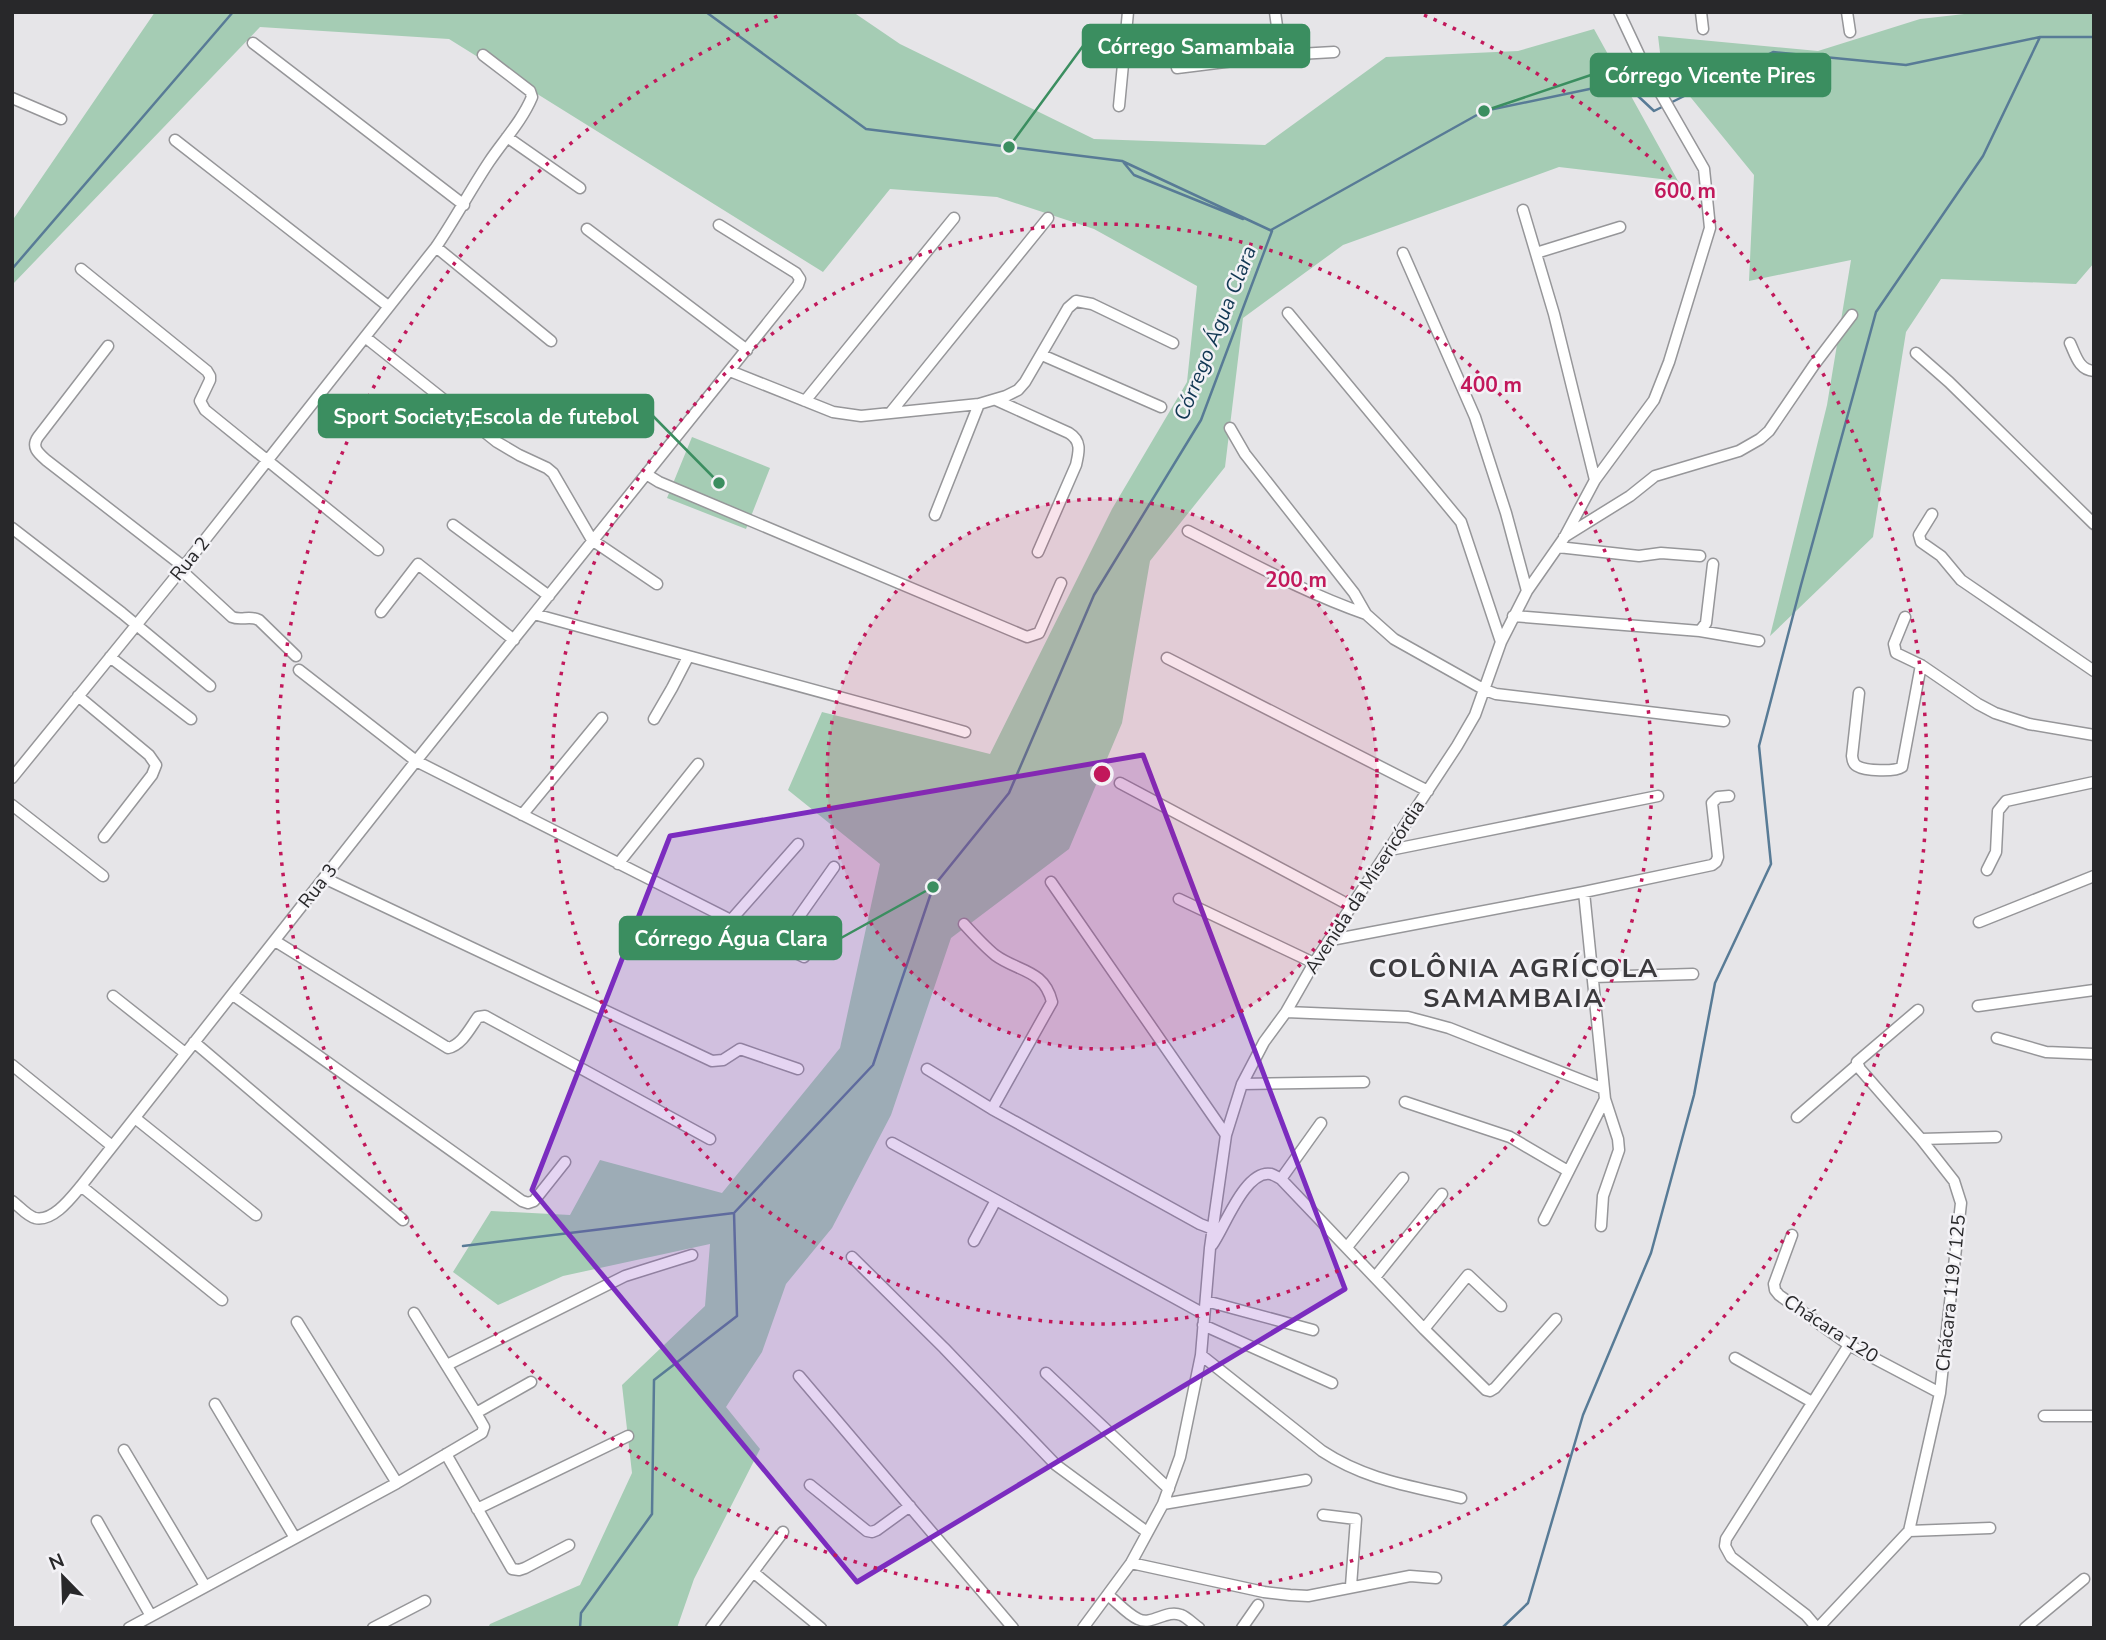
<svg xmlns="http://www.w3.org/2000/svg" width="2106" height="1640" font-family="'Nunito Sans',sans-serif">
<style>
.green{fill:#a5ccb4}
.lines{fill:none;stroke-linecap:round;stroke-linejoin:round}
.stream{stroke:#587b96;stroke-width:2.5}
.minor-casing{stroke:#969699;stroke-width:13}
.minor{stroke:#fff;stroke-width:10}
.marked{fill:#7b2cbf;fill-opacity:0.2;stroke:#7b2cbf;stroke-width:5;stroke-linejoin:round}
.ring{fill:none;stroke:#c2185b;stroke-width:3.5;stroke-dasharray:3.5 7}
.labels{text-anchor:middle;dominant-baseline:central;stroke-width:5;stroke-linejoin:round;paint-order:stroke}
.street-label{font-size:19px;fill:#28282a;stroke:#f3f2f6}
.water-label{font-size:21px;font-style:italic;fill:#113753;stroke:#f3f2f6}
.district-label{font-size:26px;font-weight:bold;letter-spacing:2px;fill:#3b3a3d;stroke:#f3f2f6}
.centre{fill:#c2185b;stroke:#f3f2f6;stroke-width:3.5}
.ring-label{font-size:21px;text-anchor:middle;font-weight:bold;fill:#c2185b;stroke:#f3f2f6;stroke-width:5;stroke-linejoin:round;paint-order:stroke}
.leader{fill:none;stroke:#3b8e60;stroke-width:2.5}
.callout-dot{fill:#3b8e60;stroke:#f3f2f6;stroke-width:2.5}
.callout{fill:#3b8e60;stroke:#3b8e60;stroke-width:2.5}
.callout-label{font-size:21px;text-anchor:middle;font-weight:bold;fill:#fff}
</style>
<rect width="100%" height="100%" fill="#e6e5e8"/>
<path class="green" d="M 155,12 L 853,12 L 900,44 L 1094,139 L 1265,145 L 1386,57 L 1518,51 L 1594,29 L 1678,181 L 1559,167 L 1343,245 L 1243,318 L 1225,467 L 1150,561 L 1122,723 L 1069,849 L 951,938 L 891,1115 L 832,1228 L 786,1284 L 762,1352 L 726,1407 L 760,1449 L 694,1579 L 677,1628 L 488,1628 L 490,1624 L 580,1585 L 632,1473 L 622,1385 L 705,1306 L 710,1244 L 563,1276 L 498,1305 L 453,1272 L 491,1211 L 570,1215 L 600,1160 L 722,1193 L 840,1048 L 880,864 L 788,790 L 822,712 L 990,754 L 1112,509 L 1187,382 L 1197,286 L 1094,229 L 997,197 L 890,189 L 823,272 L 449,39 L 260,27 L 12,285 L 12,221 Z
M 1982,12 L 2094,12 L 2094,263 L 2076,284 L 1941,279 L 1906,332 L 1873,537 L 1770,636 L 1827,405 L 1851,260 L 1749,281 L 1754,175 L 1661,61 L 1658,36 L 1818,51 L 1920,19 Z
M 692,437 L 770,468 L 746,529 L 667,498 Z"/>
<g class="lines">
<path class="stream" d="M 1124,163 L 1134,175 L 1243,219
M 1271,230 L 1484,111 L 1623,82 L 1654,111 L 1773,52 L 1906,65 L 2040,37 L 2094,37
M 12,269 L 233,12
M 463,1246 L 734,1213 L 873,1065 L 933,887 L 1009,793 L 1094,595 L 1201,420 L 1272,231 L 1122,161 L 866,129 L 706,12
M 580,1628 L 581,1613 L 652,1514 L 654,1380 L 737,1316 L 734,1213
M 1502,1628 L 1528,1603 L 1583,1415 L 1651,1253 L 1694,1095 L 1715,983 L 1771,864 L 1759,746 L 1801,585 L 1876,312 L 1983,156 L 2040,37"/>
<defs>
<path id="minor" d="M 1275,12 L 1281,55
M 1701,12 L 1703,29
M 1847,12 L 1850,32
M 253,43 L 464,205
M 1177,68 L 1281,55 L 1334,52
M 12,98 L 61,119
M 1119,106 L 1128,12
M 507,137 L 580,188
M 175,140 L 388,306
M 1523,210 L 1554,314 L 1595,480
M 587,229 L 747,350
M 436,247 L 551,341
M 1403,253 L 1475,417 L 1506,513 L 1527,591
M 1536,253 L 1620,227
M 81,269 L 207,371 L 210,376 L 210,380 L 200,401 L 205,410 L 378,550
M 1288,313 L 1461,522 L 1501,642
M 365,337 L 497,442 L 519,455 L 547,468 L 553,473 L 592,540 L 657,584
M 2070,343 C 2076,356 2079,370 2094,371
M 108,346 L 38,437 C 31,447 38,453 46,460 L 184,567
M 1916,353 L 1949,382 L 2094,524
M 1042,355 L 1161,407
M 730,371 L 833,412 L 861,416 L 979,404 L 1006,396 L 1018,390 L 1025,382 L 1068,308 L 1076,301 L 1092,304 L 1173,343
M 996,400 L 1069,433 C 1082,441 1079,452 1076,465 L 1038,552
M 805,401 L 954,218
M 891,412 L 1048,218
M 1230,428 L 1245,454 L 1354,593 L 1366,614 L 1394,639 L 1485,690 L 1496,694 L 1724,721
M 646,474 L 659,482 L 1027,637 L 1039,633 L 1061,583
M 1932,514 L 1919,535 L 1921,542 L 1941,556 L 1961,580 L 2094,671
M 935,515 L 979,404
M 453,525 L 549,596
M 12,528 L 122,613 L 210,686
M 1188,531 C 1246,560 1305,593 1366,614
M 1564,537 L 1630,496 L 1655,476 L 1739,451 L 1760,439 L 1769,431 L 1814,365 L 1852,315
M 1558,547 L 1639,556 L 1661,553 L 1700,556
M 181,570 L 232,617 C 241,621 250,615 259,620 L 296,656
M 381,612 L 418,564 L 514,640
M 534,614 C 678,654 822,691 965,732
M 1513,616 L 1700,631 L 1759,641
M 1905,617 L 1894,644 L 1896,653 L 1921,665 L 1978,704 L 1995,713 L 2029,724 L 2094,735
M 1700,631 L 1706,623 L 1713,564
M 110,657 L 191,719
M 1167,658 L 1428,791
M 299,670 L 416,761 L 804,957
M 1859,693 L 1852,756 C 1853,760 1852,763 1857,766 C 1865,771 1895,772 1902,767 L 1921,665
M 78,696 L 149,755 L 156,765 L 152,775 L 104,837
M 654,719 L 672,688 L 688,657
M 12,778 L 181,570 L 436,247 C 455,219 471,189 489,162 C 503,141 522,121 532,97 L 530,91 L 483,55
M 1120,783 L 1351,906
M 12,805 L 103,876
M 522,815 L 602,718
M 1390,850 L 1658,796
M 618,864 L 698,764
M 1987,870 L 1996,852 L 1998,811 L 2006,801 L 2094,782
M 324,878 L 712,1061 L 723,1060 L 740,1049 L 798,1069
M 1051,882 L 1226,1135
M 1584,892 L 1605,1099 L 1618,1139 L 1619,1150 L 1603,1196 L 1601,1226
M 1179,899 L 1314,963
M 731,920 L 798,844
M 1979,922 L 2094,876
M 964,924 C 974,935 984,946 995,955 C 1018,972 1044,969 1052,1002 L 992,1109
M 1331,940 L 1584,892 L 1712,865 L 1716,862 L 1718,857 L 1712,803 L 1718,797 L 1729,796
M 275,941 L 448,1048 C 462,1045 470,1028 478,1017 L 485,1016 L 710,1139
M 779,945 L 834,867
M 1593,977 L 1693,974
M 233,995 L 522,1201 L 528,1203 L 534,1201 L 565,1162
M 113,996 L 185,1053
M 1978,1006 L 2094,990
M 1286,1012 L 1408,1017 L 1449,1028 L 1604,1089
M 1997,1038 L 2046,1052 L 2094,1054
M 194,1042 L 403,1220
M 12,1065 L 112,1146
M 927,1069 L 992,1109 L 1200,1224 L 1213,1229
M 1242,1084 L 1364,1082
M 1405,1102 L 1510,1137 L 1568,1171
M 1797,1117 L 1857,1065
M 135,1118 L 256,1215
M 1921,1139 L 1996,1137
M 892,1143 L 1204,1314
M 1281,1179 L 1321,1123
M 81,1186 L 222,1300
M 12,1201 C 19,1206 27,1216 35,1218 C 53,1222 71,1198 81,1186 L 416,761 L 798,285 L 800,279 L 796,273 L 719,225
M 1544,1220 L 1605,1099
M 1792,1235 L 1774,1284 L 1775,1290 L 1779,1295 L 1849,1345 L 1940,1393
M 974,1241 L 996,1200
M 1212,1245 C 1224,1229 1245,1169 1271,1174 C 1274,1175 1277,1177 1281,1179 L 1424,1329 L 1486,1390 L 1490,1391 L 1495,1388 L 1556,1319
M 1347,1247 L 1403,1178
M 852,1257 L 944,1348 L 1056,1465 L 1147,1532
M 1376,1276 L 1442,1194
M 1206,1301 L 1313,1330
M 297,1322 L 397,1483
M 1203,1325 L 1332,1383
M 1424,1329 L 1468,1275 L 1501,1306
M 1201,1355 L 1322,1451 C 1366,1480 1411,1486 1461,1498
M 1735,1358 L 1812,1402
M 447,1365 L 625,1276 L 692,1255
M 1046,1373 L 1169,1489
M 799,1376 L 1013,1628
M 215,1404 L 295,1538
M 476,1413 L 531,1382
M 2044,1416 L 2094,1416
M 124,1450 L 205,1586
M 446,1454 L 512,1569 L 519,1570 L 525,1568 L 569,1545
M 810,1485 L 867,1531 L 872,1532 L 877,1530 L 910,1506
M 1163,1504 L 1306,1480
M 477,1509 L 628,1436
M 1323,1515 L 1356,1519 L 1351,1586
M 97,1521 L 151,1616
M 1909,1531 L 1990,1528
M 1131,1563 L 1264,1592 L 1290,1595 L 1308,1596 L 1410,1576 L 1436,1578
M 753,1572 L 821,1628
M 1108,1595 C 1117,1602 1127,1614 1138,1619 C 1152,1626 1166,1609 1181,1615 C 1187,1617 1193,1624 1199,1628
M 129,1628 L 397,1483 L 482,1433 L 484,1427 L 476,1413 L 414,1313
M 373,1628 L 425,1601
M 711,1628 L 783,1532
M 1083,1628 L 1131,1563 L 1163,1504 L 1180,1457 L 1201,1355 L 1210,1248 L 1226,1135 L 1242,1084 L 1264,1042 L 1286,1012 L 1314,963 L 1457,746 L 1475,715 L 1501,642 L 1527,591 L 1564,538 L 1595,480 L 1654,400 L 1669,362 L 1710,228 L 1704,169 L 1642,61 L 1619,12
M 1242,1628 L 1258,1605
M 1817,1628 L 1806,1615 L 1731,1557 L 1725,1546 L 1726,1539 L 1849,1345
M 1818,1628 L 1909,1531 L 1940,1393 L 1961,1203 L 1954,1181 L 1921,1139 L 1860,1069 L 1857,1062 L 1918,1010
M 2025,1628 L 2084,1579"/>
</defs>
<use href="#minor" class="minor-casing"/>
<use href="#minor" class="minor"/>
</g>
<path class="marked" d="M 1143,755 L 1345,1289 L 857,1582 L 532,1190 L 670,836 Z"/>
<circle cx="1102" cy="774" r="275" fill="#c2185b" fill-opacity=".12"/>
<g class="ring">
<circle cx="1102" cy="774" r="275"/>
<circle cx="1102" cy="774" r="550"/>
<path d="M1424 15A825 825 0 1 1 780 15"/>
</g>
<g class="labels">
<g class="street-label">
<text transform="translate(190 559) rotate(-51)">Rua 2</text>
<text transform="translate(318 886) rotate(-52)">Rua 3</text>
<text transform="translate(1365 887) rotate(-57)">Avenida da Misericórdia</text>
<text transform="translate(1951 1293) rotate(-84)">Chácara 119 / 125</text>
<text transform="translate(1831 1329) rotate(33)">Chácara 120</text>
</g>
<g class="water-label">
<text transform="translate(1215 333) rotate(-68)">Córrego Água Clara</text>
</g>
<g class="district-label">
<text x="1514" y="968">COLÔNIA AGRÍCOLA<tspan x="1514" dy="30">SAMAMBAIA</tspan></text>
</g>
</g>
<circle cx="1102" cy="774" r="10" class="centre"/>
<g class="ring-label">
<text x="1685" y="198">600 m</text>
<text x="1491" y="392">400 m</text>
<text x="1296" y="587">200 m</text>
</g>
<path class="leader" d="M1009 147L1083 46M1484 111L1591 75M719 483L653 416M933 887L841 938"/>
<g class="callout-dot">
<circle cx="1009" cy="147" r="7"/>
<circle cx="1484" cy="111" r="7"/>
<circle cx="719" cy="483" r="7"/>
<circle cx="933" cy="887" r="7"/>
</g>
<g class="callout">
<rect x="1083" y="25" width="226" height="42" rx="7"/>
<rect x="1591" y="54" width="239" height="42" rx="7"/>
<rect x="319" y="395" width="334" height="42" rx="7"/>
<rect x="620" y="917" width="221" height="42" rx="7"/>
</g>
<g class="callout-label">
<text x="1196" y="54">Córrego Samambaia</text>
<text x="1710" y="83">Córrego Vicente Pires</text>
<text x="486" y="424">Sport Society;Escola de futebol</text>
<text x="731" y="946">Córrego Água Clara</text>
</g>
<rect width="2106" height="1640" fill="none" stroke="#28282a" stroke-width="28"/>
<g transform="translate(63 1577) rotate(337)" stroke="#f3f2f6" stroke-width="5" paint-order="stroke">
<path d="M0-5L12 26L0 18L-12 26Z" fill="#28282a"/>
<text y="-10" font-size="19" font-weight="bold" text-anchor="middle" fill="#28282a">N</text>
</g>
</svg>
